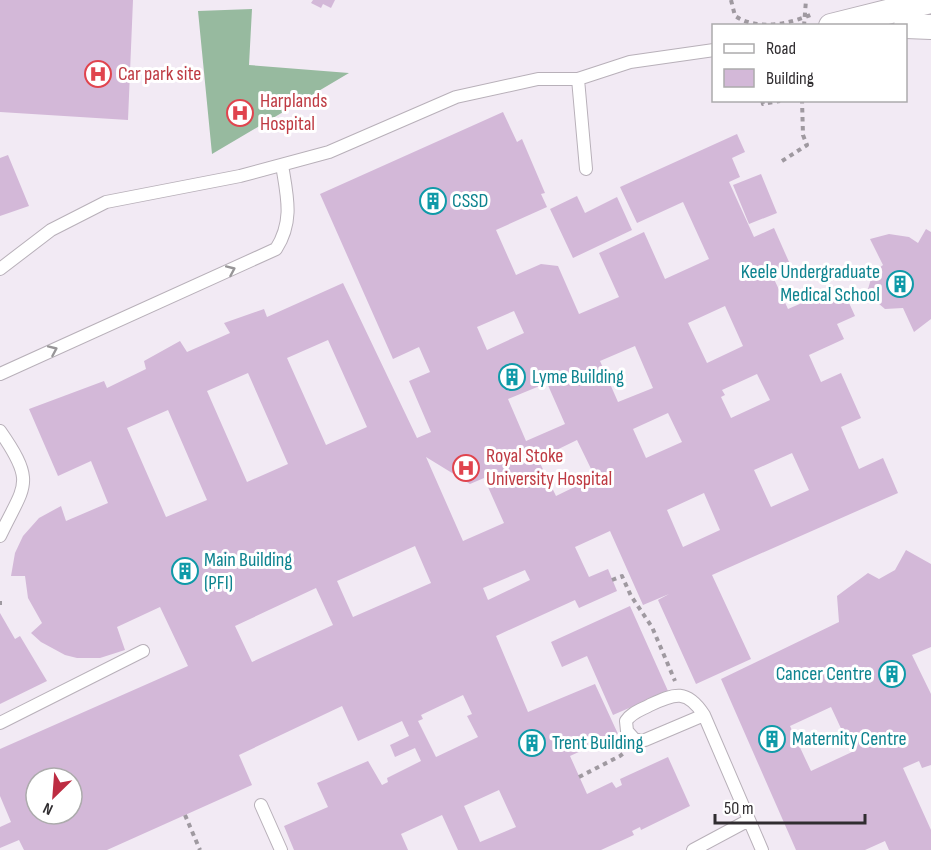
<svg xmlns="http://www.w3.org/2000/svg" width="931" height="850" font-family="'Sofia Sans Condensed',sans-serif">
<style>
.forest{fill:#97ba9f}
.building{fill:#d3b8d8;fill-rule:evenodd}
.lines{fill:none;stroke-linecap:round;stroke-linejoin:round}
.service-casing{stroke:#b8b0b9;stroke-width:14}
.minor-casing{stroke:#b8b0b9;stroke-width:26}
.path{stroke:#9f99a0;stroke-width:4;stroke-dasharray:4.5 4.5;stroke-linecap:butt}
.service{stroke:#fff;stroke-width:12}
.minor{stroke:#fff;stroke-width:24}
.path-bridge{stroke:#9f99a0;stroke-width:4;stroke-dasharray:4.5 4.5;stroke-linecap:butt}
.oneway{stroke:#989698}
.labels{text-anchor:middle;dominant-baseline:central;stroke-width:6;stroke-linejoin:round;paint-order:stroke}
.health-label{font-size:20px;fill:#be3a42;stroke:#fff;text-anchor:start}
.culture-label{font-size:20px;fill:#0d838f;stroke:#fff;text-anchor:start}
</style>
<rect width="100%" height="100%" fill="#f2eaf4"/>
<path class="forest" d="M 252,9 L 249,65 L 349,73 L 212,154 L 198,11 Z"/>
<path class="building" d="M 0,0 L 133,0 L 128,120 L 0,112 Z
M 313,0 L 335,0 L 331,8 L 323,4 L 321,8 L 311,3 Z
M 503,112 L 517,142 L 522,139 L 545,193 L 541,194 L 547,207 L 496,230 L 516,275 L 541,264 L 558,266 L 579,314 L 619,297 L 599,253 L 644,232 L 665,279 L 709,259 L 683,202 L 637,223 L 620,187 L 737,134 L 745,152 L 732,158 L 740,177 L 729,182 L 754,237 L 774,228 L 793,271 L 774,279 L 788,309 L 825,293 L 829,301 L 845,294 L 855,316 L 837,324 L 844,339 L 809,355 L 821,382 L 841,373 L 861,418 L 841,427 L 859,469 L 883,458 L 898,493 L 712,575 L 751,659 L 696,684 L 658,600 L 669,594 L 643,605 L 610,531 L 575,547 L 589,577 L 608,569 L 617,591 L 579,608 L 575,600 L 496,636 L 528,712 L 595,684 L 618,734 L 570,756 L 587,794 L 612,782 L 616,788 L 622,785 L 620,779 L 668,757 L 690,806 L 641,830 L 640,827 L 632,831 L 634,835 L 601,850 L 458,850 L 442,815 L 401,834 L 408,850 L 294,850 L 284,826 L 328,807 L 317,783 L 368,761 L 382,785 L 388,782 L 387,778 L 421,761 L 415,748 L 395,757 L 390,745 L 409,736 L 402,721 L 358,741 L 342,706 L 239,755 L 252,785 L 107,850 L 24,850 L 19,840 L 0,848 L 0,827 L 11,822 L 0,796 L 0,749 L 188,666 L 160,607 L 117,627 L 125,650 L 100,658 L 77,658 L 65,655 L 41,642 L 31,633 L 42,623 L 28,598 L 25,576 L 11,576 L 15,553 L 23,536 L 39,518 L 61,506 L 66,521 L 108,503 L 91,461 L 58,476 L 29,409 L 104,381 L 107,388 L 146,369 L 144,361 L 180,341 L 187,352 L 230,333 L 224,323 L 264,309 L 267,317 L 343,283 L 417,438 L 431,432 L 409,381 L 430,372 L 419,347 L 393,359 L 320,194 ZM 725,306 L 743,346 L 707,363 L 688,323 ZM 514,311 L 524,333 L 487,350 L 477,327 ZM 328,340 L 367,427 L 326,445 L 287,358 ZM 635,346 L 653,388 L 618,402 L 600,361 ZM 248,373 L 288,464 L 247,482 L 207,391 ZM 757,374 L 770,400 L 731,418 L 721,397 L 725,395 L 722,390 ZM 547,383 L 565,424 L 526,441 L 508,399 ZM 168,410 L 207,500 L 166,517 L 127,428 ZM 668,413 L 682,442 L 646,458 L 633,429 ZM 577,440 L 595,477 L 556,496 L 538,459 ZM 792,453 L 809,490 L 771,507 L 754,470 ZM 426,457 L 470,484 L 484,478 L 504,523 L 463,541 ZM 704,493 L 720,530 L 683,547 L 667,510 ZM 415,546 L 431,583 L 353,617 L 337,581 ZM 525,570 L 530,580 L 488,600 L 483,588 ZM 316,588 L 333,625 L 252,662 L 235,626 ZM 463,695 L 472,714 L 467,716 L 478,737 L 436,757 L 418,721 L 423,719 L 421,715 ZM 36,778 L 72,778 L 72,814 L 36,814 ZM 499,790 L 516,827 L 480,842 L 464,806 Z
M 8,155 L 29,206 L 0,216 L 0,158 Z
M 761,174 L 777,213 L 749,224 L 733,185 Z
M 577,196 L 585,213 L 617,197 L 632,230 L 573,258 L 550,209 Z
M 926,229 L 931,232 L 931,319 L 914,332 L 903,308 L 885,309 L 871,297 L 868,289 L 871,279 L 874,272 L 883,265 L 870,239 L 889,234 L 909,237 L 918,243 Z
M 906,550 L 931,564 L 931,647 L 912,655 L 931,694 L 931,765 L 922,768 L 919,761 L 903,768 L 931,830 L 931,850 L 889,850 L 885,841 L 865,850 L 796,850 L 721,679 L 839,622 L 837,596 L 868,573 L 879,579 L 895,570 ZM 831,707 L 852,752 L 811,771 L 790,726 Z
M 630,606 L 668,691 L 613,715 L 587,656 L 562,667 L 551,642 Z
M 0,613 L 15,639 L 20,636 L 47,681 L 0,704 Z"/>
<g class="lines">
<defs>
<path id="service" d="M 578,79 L 586,169
M 0,269 L 51,230 L 106,202 L 240,176 L 329,152 L 456,97 L 538,79 L 578,79 L 630,62 L 714,50
M 0,374 L 276,249 C 294,221 287,196 282,165
M 0,431 C 37,484 24,485 0,536
M 704,715 L 645,740 L 635,740 L 627,731 L 626,721 C 632,712 641,710 650,705 C 675,693 687,689 704,715 L 762,850
M 0,723 L 143,651
M 261,805 L 281,850
M 693,850 L 749,820"/>
<path id="minor" d="M 831,26 L 931,1
M 906,26 L 931,27"/>
</defs>
<use href="#service" class="service-casing"/>
<use href="#minor" class="minor-casing"/>
<path class="path" d="M 731,0 L 735,16 C 758,31 789,24 813,14
M 762,100 L 763,104 L 780,101
M 782,161 L 807,145 L 803,135 L 802,100
M 612,580 L 622,576 L 631,596 L 652,627 L 675,681
M 0,603 L 2,603
M 579,777 L 620,756 L 625,752
M 185,815 L 200,850"/>
<use href="#service" class="service"/>
<use href="#minor" class="minor"/>
<path class="path-bridge" d="M 804,26 L 806,0"/>
</g>
<defs><path id="oneway-chevron" d="M-2-3.5L2.5 0L-2 3.5" fill="none" stroke-width="1.6" stroke-linecap="round" stroke-linejoin="round" transform="scale(1.5)"/></defs>
<g class="oneway">
<use href="#oneway-chevron" transform="translate(231 270) rotate(-24)"/>
<use href="#oneway-chevron" transform="translate(53 350) rotate(-24)"/>
</g>
<defs>
<symbol id="hospital-ring" viewBox="-11 -11 22 22"><circle r="9.5" fill="#fff" stroke="#e0444e" stroke-width="1.5"/><path d="M-5-5h3v3.5h4V-5h3V5h-3V1.5h-4V5h-3Z" fill="#e0444e"/></symbol>
<symbol id="building-ring" viewBox="-11 -11 22 22"><circle r="9.5" fill="#fff" stroke="#0f9aa8" stroke-width="1.5"/><path d="M-4-6H4V6H1V3H-1V6H-4ZM-2.5-4.3h1.7v1.8h-1.7ZM.8-4.3h1.7v1.8H.8ZM-2.5-1h1.7V.8h-1.7ZM.8-1h1.7V.8H.8Z" fill="#0f9aa8"/></symbol>
</defs>
<g fill-rule="evenodd">
<use href="#hospital-ring" x="83" y="59" width="30" height="30"/>
<use href="#hospital-ring" x="225" y="98" width="30" height="30"/>
<use href="#building-ring" x="418" y="186" width="30" height="30"/>
<use href="#building-ring" x="885" y="269" width="30" height="30"/>
<use href="#building-ring" x="497" y="362" width="30" height="30"/>
<use href="#hospital-ring" x="451" y="453" width="30" height="30"/>
<use href="#building-ring" x="170" y="556" width="30" height="30"/>
<use href="#building-ring" x="877" y="659" width="30" height="30"/>
<use href="#building-ring" x="757" y="724" width="30" height="30"/>
<use href="#building-ring" x="517" y="728" width="30" height="30"/>
</g>
<g class="labels">
<g class="health-label">
<text x="118" y="74">Car park site</text>
<text x="260" y="101">Harplands<tspan x="260" dy="23">Hospital</tspan></text>
<text x="486" y="456">Royal Stoke<tspan x="486" dy="23">University Hospital</tspan></text>
</g>
<g class="culture-label">
<text x="452" y="201">CSSD</text>
<text x="880" y="272" text-anchor="end">Keele Undergraduate<tspan x="880" dy="23">Medical School</tspan></text>
<text x="532" y="377">Lyme Building</text>
<text x="204" y="560">Main Building<tspan x="204" dy="23">(PFI)</tspan></text>
<text x="872" y="674" text-anchor="end">Cancer Centre</text>
<text x="792" y="739">Maternity Centre</text>
<text x="552" y="743">Trent Building</text>
</g>
</g>
<rect x="712" y="24" width="195" height="78" fill="#ffffff" stroke="#acabac" stroke-width="1.5"/>
<rect x="724" y="44" width="30" height="9" fill="#ffffff" stroke="#acabac" stroke-width="1.5"/>
<text x="766" y="54" font-size="18" fill="#302d30">Road</text>
<rect x="724" y="69" width="30" height="18" fill="#d3b8d8" stroke="#acabac" stroke-width="1.5"/>
<text x="766" y="84" font-size="18" fill="#302d30">Building</text>
<g transform="translate(54 796) rotate(205)"><circle r="28" fill="#ffffff" stroke="#acabac" stroke-width="1.5"/>
<path d="M0-4.5L10 22L0 15L-10 22Z" fill="#bd2c42"/>
<text y="-9" font-size="16" font-weight="bold" text-anchor="middle" fill="#302d30">N</text>
</g>
<path d="M715 814v9h150v-9" fill="none" stroke="#302d30" stroke-width="3"/>
<text x="724" y="814" font-size="18" fill="#302d30" stroke="#ffffff" stroke-width="4.5" paint-order="stroke">50 m</text>
</svg>
